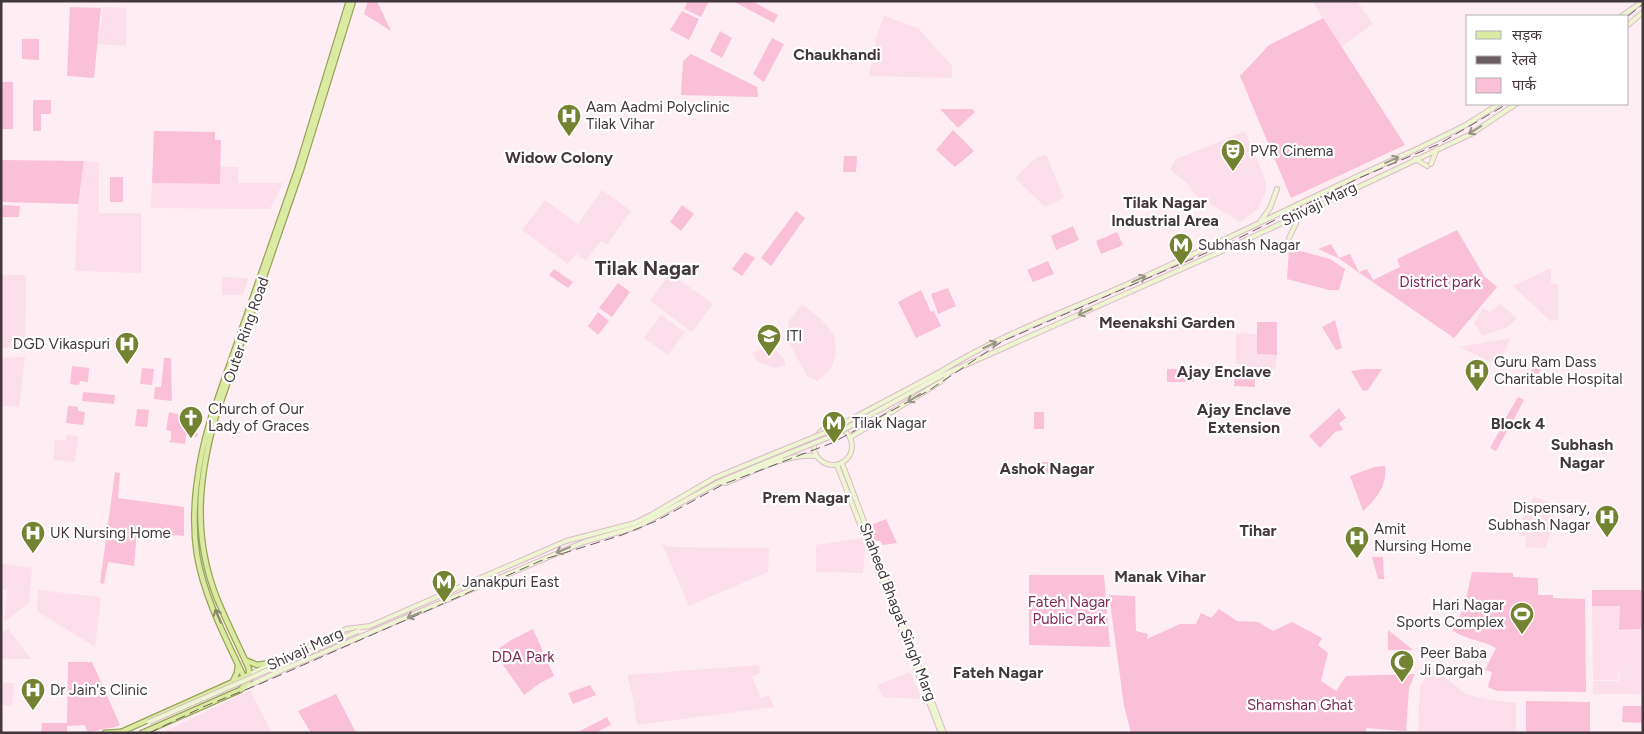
<svg xmlns="http://www.w3.org/2000/svg" width="1644" height="734" font-family="Figtree,'Noto Sans Devanagari',sans-serif">
<style>
.built{fill:#fcdfeb}
.green{fill:#fac0d8}
.lines{fill:none;stroke-linecap:round;stroke-linejoin:round}
.secondary-casing{stroke:#d9bdc8;stroke-width:6}
.primary-casing{stroke:#97a457;stroke-width:7}
.secondary{stroke:#eef5d1;stroke-width:4}
.primary{stroke:#dceba3;stroke-width:4.5}
.rail{stroke:#695d62;stroke-width:1;stroke-dasharray:10 5;stroke-linecap:butt}
.secondary-bridge-casing{stroke:#d9bdc8;stroke-width:6;stroke-linecap:butt}
.secondary-bridge{stroke:#eef5d1;stroke-width:4}
.oneway{stroke:#989686}
.oneway2{stroke:#87886a}
.labels{text-anchor:middle;dominant-baseline:central;stroke-width:4.5;stroke-linejoin:round;paint-order:stroke}
.poi-label{font-size:15px;fill:#42373c;stroke:#fff;text-anchor:start}
.street-label{font-size:15px;fill:#42373c;stroke:#fff}
.park-label{font-size:15px;fill:#7f2956;stroke:#fff}
.neighbourhood-label{font-size:16px;font-weight:bold;fill:#42373c;stroke:#fff}
.district-label{font-size:20px;font-weight:bold;fill:#42373c;stroke:#fff}
</style>
<rect width="100%" height="100%" fill="#ffedf4"/>
<path class="built" d="M 1312,1 L 1357,1 L 1373,24 L 1341,47 Z
M 103,7 L 126,8 L 126,46 L 98,44 Z
M 884,16 L 918,28 L 952,66 L 952,78 L 869,76 L 877,35 Z
M 1245,131 L 1266,182 L 1266,192 L 1258,209 L 1240,222 L 1194,194 L 1189,185 L 1170,169 L 1176,159 Z
M 1046,155 L 1064,198 L 1045,207 L 1015,178 L 1037,157 Z
M 84,161 L 99,162 L 99,213 L 141,213 L 141,273 L 75,271 L 78,204 Z
M 220,167 L 238,167 L 238,183 L 283,183 L 270,209 L 151,208 L 152,183 L 220,184 Z
M 602,190 L 631,211 L 607,245 L 601,241 L 586,261 L 576,254 L 568,264 L 522,230 L 545,200 L 578,224 Z
M 1551,268 L 1551,283 L 1558,284 L 1558,320 L 1550,321 L 1513,286 Z
M 670,273 L 713,304 L 692,332 L 650,301 Z
M 1,275 L 26,275 L 25,348 L 1,348 Z
M 222,277 L 248,278 L 243,295 L 222,295 Z
M 802,304 L 821,319 L 834,335 L 836,352 L 833,364 L 828,372 L 817,381 L 807,376 L 787,339 L 789,321 Z
M 1500,304 L 1517,318 L 1508,327 L 1482,336 L 1474,323 L 1483,308 L 1490,312 Z
M 661,315 L 685,332 L 668,355 L 644,338 Z
M 1236,333 L 1257,334 L 1257,354 L 1277,355 L 1275,369 L 1243,368 L 1242,364 L 1236,364 Z
M 1511,338 L 1497,365 L 1459,347 Z
M 766,348 L 777,351 L 784,359 L 786,365 L 773,368 L 758,362 L 752,353 Z
M 25,357 L 19,407 L 1,406 L 1,358 Z
M 66,435 L 78,436 L 75,462 L 53,460 L 55,440 L 66,440 Z
M 1534,496 L 1557,506 L 1546,548 L 1525,547 L 1526,537 L 1519,534 L 1524,514 Z
M 861,538 L 865,548 L 863,573 L 816,572 L 816,545 Z
M 662,544 L 671,547 L 769,548 L 768,572 L 689,606 Z
M 1,564 L 32,568 L 29,603 L 4,622 L 7,590 L 1,590 Z
M 38,590 L 101,597 L 95,647 L 37,611 Z
M 1592,606 L 1620,606 L 1619,631 L 1643,630 L 1643,694 L 1593,694 L 1593,681 L 1619,681 L 1619,659 L 1618,680 L 1593,680 Z
M 8,629 L 31,659 L 1,659 L 1,633 Z
M 758,665 L 761,672 L 752,677 L 761,698 L 769,695 L 774,707 L 637,725 L 632,694 L 627,675 Z
M 1433,668 L 1466,694 L 1485,699 L 1516,703 L 1516,733 L 1418,733 L 1420,686 Z
M 910,672 L 922,699 L 883,697 L 877,685 Z
M 3,683 L 14,683 L 12,706 L 3,705 Z
M 250,690 L 272,733 L 162,733 Z"/>
<path class="green" d="M 368,1 L 377,1 L 391,31 L 364,14 Z
M 688,1 L 709,1 L 701,17 L 684,9 Z
M 733,1 L 752,1 L 778,15 L 774,23 Z
M 70,7 L 101,8 L 94,78 L 67,76 Z
M 682,11 L 699,19 L 689,40 L 670,30 Z
M 1323,18 L 1405,145 L 1291,198 L 1240,76 L 1269,45 Z
M 720,31 L 732,38 L 722,58 L 710,51 Z
M 772,38 L 784,44 L 764,82 L 753,74 Z
M 22,39 L 39,39 L 39,60 L 22,59 Z
M 691,54 L 757,87 L 758,97 L 681,95 L 683,61 Z
M 2,82 L 13,82 L 13,129 L 2,129 Z
M 33,100 L 51,100 L 51,114 L 41,114 L 41,131 L 33,131 Z
M 940,109 L 972,109 L 975,112 L 958,128 Z
M 953,130 L 974,151 L 955,167 L 936,150 Z
M 154,131 L 215,132 L 215,140 L 221,140 L 220,184 L 152,183 Z
M 844,156 L 857,156 L 856,172 L 843,172 Z
M 2,160 L 84,161 L 78,204 L 1,202 Z
M 110,177 L 123,177 L 123,202 L 110,202 Z
M 1,205 L 20,206 L 19,217 L 1,217 Z
M 682,205 L 694,214 L 681,231 L 670,222 Z
M 796,211 L 805,218 L 771,266 L 761,258 Z
M 1073,226 L 1079,240 L 1056,250 L 1051,236 Z
M 1457,230 L 1484,276 L 1497,287 L 1454,338 L 1338,258 L 1318,249 L 1331,244 L 1339,258 L 1350,254 L 1359,272 L 1367,269 L 1373,280 L 1400,267 L 1397,259 Z
M 1117,232 L 1123,245 L 1101,254 L 1096,241 Z
M 1289,248 L 1330,259 L 1345,269 L 1339,290 L 1329,290 L 1287,279 Z
M 745,252 L 755,258 L 742,276 L 732,269 Z
M 1048,261 L 1054,274 L 1033,282 L 1027,270 Z
M 554,269 L 573,282 L 568,288 L 549,275 Z
M 618,283 L 630,292 L 612,317 L 599,308 Z
M 948,288 L 956,306 L 938,314 L 931,294 Z
M 921,290 L 931,312 L 934,311 L 941,326 L 916,338 L 898,302 Z
M 598,312 L 609,321 L 598,335 L 588,326 Z
M 1335,320 L 1342,348 L 1336,350 L 1322,327 Z
M 1257,322 L 1277,322 L 1277,355 L 1257,354 Z
M 164,358 L 171,358 L 172,401 L 154,399 L 155,387 L 161,387 Z
M 1538,359 L 1544,363 L 1533,385 L 1525,381 Z
M 72,366 L 89,368 L 88,382 L 80,381 L 79,385 L 70,384 Z
M 142,368 L 154,369 L 152,385 L 140,384 Z
M 1167,369 L 1194,369 L 1194,382 L 1167,382 Z
M 1366,369 L 1382,369 L 1368,390 L 1363,391 L 1351,371 Z
M 1255,371 L 1255,387 L 1234,386 L 1235,372 Z
M 83,392 L 115,395 L 114,404 L 82,401 Z
M 1518,397 L 1524,400 L 1512,423 L 1505,419 Z
M 68,406 L 78,407 L 78,411 L 85,412 L 83,425 L 66,423 Z
M 1339,408 L 1346,418 L 1339,423 L 1343,430 L 1335,432 L 1320,448 L 1309,436 Z
M 137,409 L 149,410 L 147,427 L 135,426 Z
M 169,412 L 189,417 L 188,432 L 198,433 L 197,437 L 186,435 L 185,444 L 169,442 L 171,439 L 171,431 L 166,430 Z
M 1034,412 L 1044,412 L 1044,429 L 1034,429 Z
M 1505,421 L 1511,424 L 1496,451 L 1490,448 Z
M 1035,462 L 1061,462 L 1061,474 L 1035,475 Z
M 1385,466 C 1388,484 1376,500 1363,511 L 1350,476 L 1374,467 Z
M 115,472 L 120,473 L 118,498 L 184,507 L 184,536 L 137,531 L 134,566 L 108,562 L 104,584 L 100,583 Z
M 886,519 L 897,543 L 883,545 L 880,541 L 873,541 L 868,526 Z
M 1372,557 L 1383,557 L 1384,579 L 1378,579 Z
M 1472,572 L 1513,573 L 1513,577 L 1538,578 L 1538,595 L 1553,595 L 1553,598 L 1585,599 L 1586,692 L 1497,691 L 1488,687 L 1492,672 L 1485,670 L 1496,648 C 1482,640 1467,640 1453,631 L 1453,624 L 1456,624 C 1465,608 1468,589 1472,572 Z
M 1029,575 L 1104,575 L 1110,647 L 1029,645 Z
M 1592,590 L 1643,590 L 1643,629 L 1619,630 L 1620,606 L 1592,606 Z
M 1109,595 L 1135,596 L 1136,631 L 1148,634 L 1147,639 L 1180,624 L 1196,624 L 1201,613 L 1211,618 L 1219,609 L 1237,621 L 1258,622 L 1273,631 L 1292,622 L 1322,638 L 1318,645 L 1328,653 L 1321,681 L 1336,691 L 1346,676 L 1415,674 L 1409,688 L 1406,731 L 1366,728 L 1366,733 L 1131,733 L 1124,706 Z
M 533,629 L 554,676 L 540,683 L 524,695 L 494,652 L 511,640 Z
M 1388,630 L 1413,650 L 1388,650 Z
M 68,662 L 92,662 L 120,725 C 112,729 99,729 88,733 L 85,725 L 67,726 L 67,733 L 41,733 L 42,723 L 67,723 Z
M 590,685 L 596,695 L 573,704 L 568,693 Z
M 336,694 L 356,733 L 311,733 L 298,711 Z
M 1526,701 L 1590,702 L 1590,733 L 1526,733 Z
M 1623,706 L 1643,706 L 1643,723 L 1622,722 Z
M 607,717 L 611,725 L 595,733 L 576,733 Z"/>
<g class="lines">
<defs>
<path id="secondary" d="M 1622,16 L 1643,1
M 1628,25 L 1643,12
M 1415,159 L 1427,166
M 1431,164 L 1437,149
M 1260,222 L 1270,208 L 1277,189
M 1289,238 L 1301,213
M 940,372 C 1002,333 1073,309 1139,279 C 1233,237 1325,190 1419,148 L 1464,126 L 1499,104
M 943,375 L 1231,247 L 1471,134 L 1516,104
M814 446a19 19 0 1 1 38 0a19 19 0 1 1-38 0Z
M 851,437 L 940,382 L 949,373
M 842,463 L 944,733
M 837,465 L 941,733
M 721,482 L 726,483 C 755,471 784,454 816,456
M 244,677 L 346,629 L 370,626 L 566,541 L 635,523 L 651,515 L 714,478 L 780,451
M 242,689 L 282,670 L 584,542 L 637,527 L 719,482 L 782,456"/>
<path id="primary" d="M 245,660 L 257,665 L 278,662
M 233,681 L 237,673 L 238,665
M 105,733 L 120,732
M 119,733 L 244,677 C 226,639 204,597 197,555 C 190,511 198,460 211,418 L 298,168 L 349,1
M 142,733 L 240,690 L 249,681 L 249,669 C 238,644 226,621 216,596 C 193,536 198,480 215,419 L 301,169 L 353,1"/>
</defs>
<use href="#secondary" class="secondary-casing"/>
<use href="#primary" class="primary-casing"/>
<use href="#secondary" class="secondary"/>
<use href="#primary" class="primary"/>
<path class="rail" d="M 1628,16 L 1643,4
M 149,733 L 203,707 L 262,683 L 545,559 L 622,535 L 656,521 L 724,484 L 832,443 L 928,391 L 1003,341 L 1229,243 L 1359,178 L 1439,144 L 1507,104"/>
<defs>
<path id="secondary-bridge" d="M 780,451 L 829,431 L 940,372
M 782,456 L 832,436 L 943,375
M 149,722 L 358,631"/>
</defs>
<use href="#secondary-bridge" class="secondary-bridge-casing"/>
<use href="#secondary-bridge" class="secondary-bridge"/>
</g>
<defs><path id="oneway-shaft" d="M-6 0H5M1.5-3L5.5 0L1.5 3" fill="none" stroke-width="1.6" stroke-linecap="round" stroke-linejoin="round" transform="scale(1.25)"/></defs>
<g class="oneway">
<use href="#oneway-shaft" transform="translate(1475 130) rotate(148)"/>
<use href="#oneway-shaft" transform="translate(1392 160) rotate(-24)"/>
<use href="#oneway-shaft" transform="translate(1139 279) rotate(-24)"/>
<use href="#oneway-shaft" transform="translate(1085 312) rotate(156)"/>
<use href="#oneway-shaft" transform="translate(990 345) rotate(-25)"/>
<use href="#oneway-shaft" transform="translate(914 398) rotate(148)"/>
<use href="#oneway-shaft" transform="translate(563 550) rotate(157)"/>
<use href="#oneway-shaft" transform="translate(414 615) rotate(157)"/>
</g>
<use class="oneway2" href="#oneway-shaft" transform="translate(218 616) rotate(-113)"/>
<defs>
<symbol id="hospital-pin" viewBox="-11 -11 22 30"><path d="M0 17L-7.5 6A9.5 9.5 0 1 1 7.5 6Z" fill="#738332" stroke="#fff"/><path d="M-5-5h3v3.5h4V-5h3V5h-3V1.5h-4V5h-3Z" fill="#fff"/></symbol>
<symbol id="theatre-pin" viewBox="-11 -11 22 30"><path d="M0 17L-7.5 6A9.5 9.5 0 1 1 7.5 6Z" fill="#738332" stroke="#fff"/><path d="M-5-5.5Q0-4 5-5.5V0Q5 5 0 6Q-5 5-5 0ZM-3.3-2.5H-1v1.5H-3.3ZM1-2.5H3.3v1.5H1ZM-2.8 1Q0 5.5 2.8 1Z" fill="#fff"/></symbol>
<symbol id="metro-pin" viewBox="-11 -11 22 30"><path d="M0 17L-7.5 6A9.5 9.5 0 1 1 7.5 6Z" fill="#738332" stroke="#fff"/><path d="M-5.5 5V-5H-3L0 0L3-5H5.5V5H3V-.5L0 4L-3-.5V5Z" fill="#fff"/></symbol>
<symbol id="university-pin" viewBox="-11 -11 22 30"><path d="M0 17L-7.5 6A9.5 9.5 0 1 1 7.5 6Z" fill="#738332" stroke="#fff"/><path d="M0-5L7-2L0 1L-7-2ZM-4 1L0 2.5L4 1V4Q0 6-4 4Z" fill="#fff"/></symbol>
<symbol id="church-pin" viewBox="-11 -11 22 30"><path d="M0 17L-7.5 6A9.5 9.5 0 1 1 7.5 6Z" fill="#738332" stroke="#fff"/><path d="M-1.2-6h2.4v3.5h3.3v2.4h-3.3V6h-2.4V-.1h-3.3v-2.4h3.3Z" fill="#fff"/></symbol>
<symbol id="stadium-pin" viewBox="-11 -11 22 30"><path d="M0 17L-7.5 6A9.5 9.5 0 1 1 7.5 6Z" fill="#738332" stroke="#fff"/><path d="M0-5a6.5 5 0 1 0 0 10a6.5 5 0 1 0 0-10ZM-3.5-1.8h7v3.6h-7Z" fill="#fff"/></symbol>
<symbol id="mosque-pin" viewBox="-11 -11 22 30"><path d="M0 17L-7.5 6A9.5 9.5 0 1 1 7.5 6Z" fill="#738332" stroke="#fff"/><path d="M3.5-4.9A6 6 0 1 0 3.5 4.9A5 5 0 1 1 3.5-4.9Z" fill="#fff"/></symbol>
</defs>
<g fill-rule="evenodd">
<use href="#hospital-pin" x="555" y="102" width="28" height="38"/>
<use href="#theatre-pin" x="1219" y="137" width="28" height="38"/>
<use href="#metro-pin" x="1167" y="231" width="28" height="38"/>
<use href="#university-pin" x="755" y="322" width="28" height="38"/>
<use href="#hospital-pin" x="113" y="330" width="28" height="38"/>
<use href="#hospital-pin" x="1463" y="357" width="28" height="38"/>
<use href="#church-pin" x="177" y="404" width="28" height="38"/>
<use href="#metro-pin" x="820" y="409" width="28" height="38"/>
<use href="#hospital-pin" x="1593" y="503" width="28" height="38"/>
<use href="#hospital-pin" x="19" y="519" width="28" height="38"/>
<use href="#hospital-pin" x="1343" y="524" width="28" height="38"/>
<use href="#metro-pin" x="430" y="568" width="28" height="38"/>
<use href="#stadium-pin" x="1508" y="600" width="28" height="38"/>
<use href="#mosque-pin" x="1388" y="648" width="28" height="38"/>
<use href="#hospital-pin" x="19" y="676" width="28" height="38"/>
</g>
<g class="labels">
<g class="poi-label">
<text x="586" y="107">Aam Aadmi Polyclinic<tspan x="586" dy="17">Tilak Vihar</tspan></text>
<text x="1250" y="151">PVR Cinema</text>
<text x="1198" y="245">Subhash Nagar</text>
<text x="786" y="336">ITI</text>
<text x="110" y="344" text-anchor="end">DGD Vikaspuri</text>
<text x="1494" y="362">Guru Ram Dass<tspan x="1494" dy="17">Charitable Hospital</tspan></text>
<text x="208" y="409">Church of Our<tspan x="208" dy="17">Lady of Graces</tspan></text>
<text x="852" y="423">Tilak Nagar</text>
<text x="1590" y="508" text-anchor="end">Dispensary,<tspan x="1590" dy="17">Subhash Nagar</tspan></text>
<text x="1374" y="529">Amit<tspan x="1374" dy="17">Nursing Home</tspan></text>
<text x="50" y="533">UK Nursing Home</text>
<text x="462" y="582">Janakpuri East</text>
<text x="1504" y="605" text-anchor="end">Hari Nagar<tspan x="1504" dy="17">Sports Complex</tspan></text>
<text x="1420" y="653">Peer Baba<tspan x="1420" dy="17">Ji Dargah</tspan></text>
<text x="50" y="690">Dr Jain's Clinic</text>
</g>
<g class="street-label">
<text transform="translate(1319 204) rotate(-26)">Shivaji Marg</text>
<text transform="translate(246 330) rotate(-71)">Outer Ring Road</text>
<text transform="translate(898 612) rotate(69)">Shaheed Bhagat Singh Marg</text>
<text transform="translate(305 649) rotate(-25)">Shivaji Marg</text>
</g>
<g class="park-label">
<text x="1440" y="282">District park</text>
<text x="1069" y="602">Fateh Nagar<tspan x="1069" dy="17">Public Park</tspan></text>
<text x="523" y="657">DDA Park</text>
<text x="1300" y="705">Shamshan Ghat</text>
</g>
<g class="neighbourhood-label">
<text x="837" y="54">Chaukhandi</text>
<text x="559" y="157">Widow Colony</text>
<text x="1165" y="202">Tilak Nagar<tspan x="1165" dy="18">Industrial Area</tspan></text>
<text x="1167" y="322">Meenakshi Garden</text>
<text x="1224" y="371">Ajay Enclave</text>
<text x="1244" y="409">Ajay Enclave<tspan x="1244" dy="18">Extension</tspan></text>
<text x="1518" y="423">Block 4</text>
<text x="1582" y="444">Subhash<tspan x="1582" dy="18">Nagar</tspan></text>
<text x="1047" y="468">Ashok Nagar</text>
<text x="806" y="497">Prem Nagar</text>
<text x="1258" y="530">Tihar</text>
<text x="1160" y="576">Manak Vihar</text>
<text x="998" y="672">Fateh Nagar</text>
</g>
<g class="district-label">
<text x="647" y="268">Tilak Nagar</text>
</g>
</g>
<rect width="1644" height="734" fill="none" stroke="#42373c" stroke-width="5"/>
<rect x="1466" y="15" width="162" height="90" fill="#ffffff" stroke="#b3afb1"/>
<rect x="1476" y="31" width="25" height="8" fill="#dceba3" stroke="#b3afb1"/>
<text x="1512" y="40" font-size="15" fill="#42373c">सड़क</text>
<rect x="1476" y="56" width="25" height="8" fill="#695d62" stroke="#b3afb1"/>
<text x="1512" y="65" font-size="15" fill="#42373c">रेलवे</text>
<rect x="1476" y="78" width="25" height="15" fill="#fac0d8" stroke="#b3afb1"/>
<text x="1512" y="90" font-size="15" fill="#42373c">पार्क</text>
</svg>
